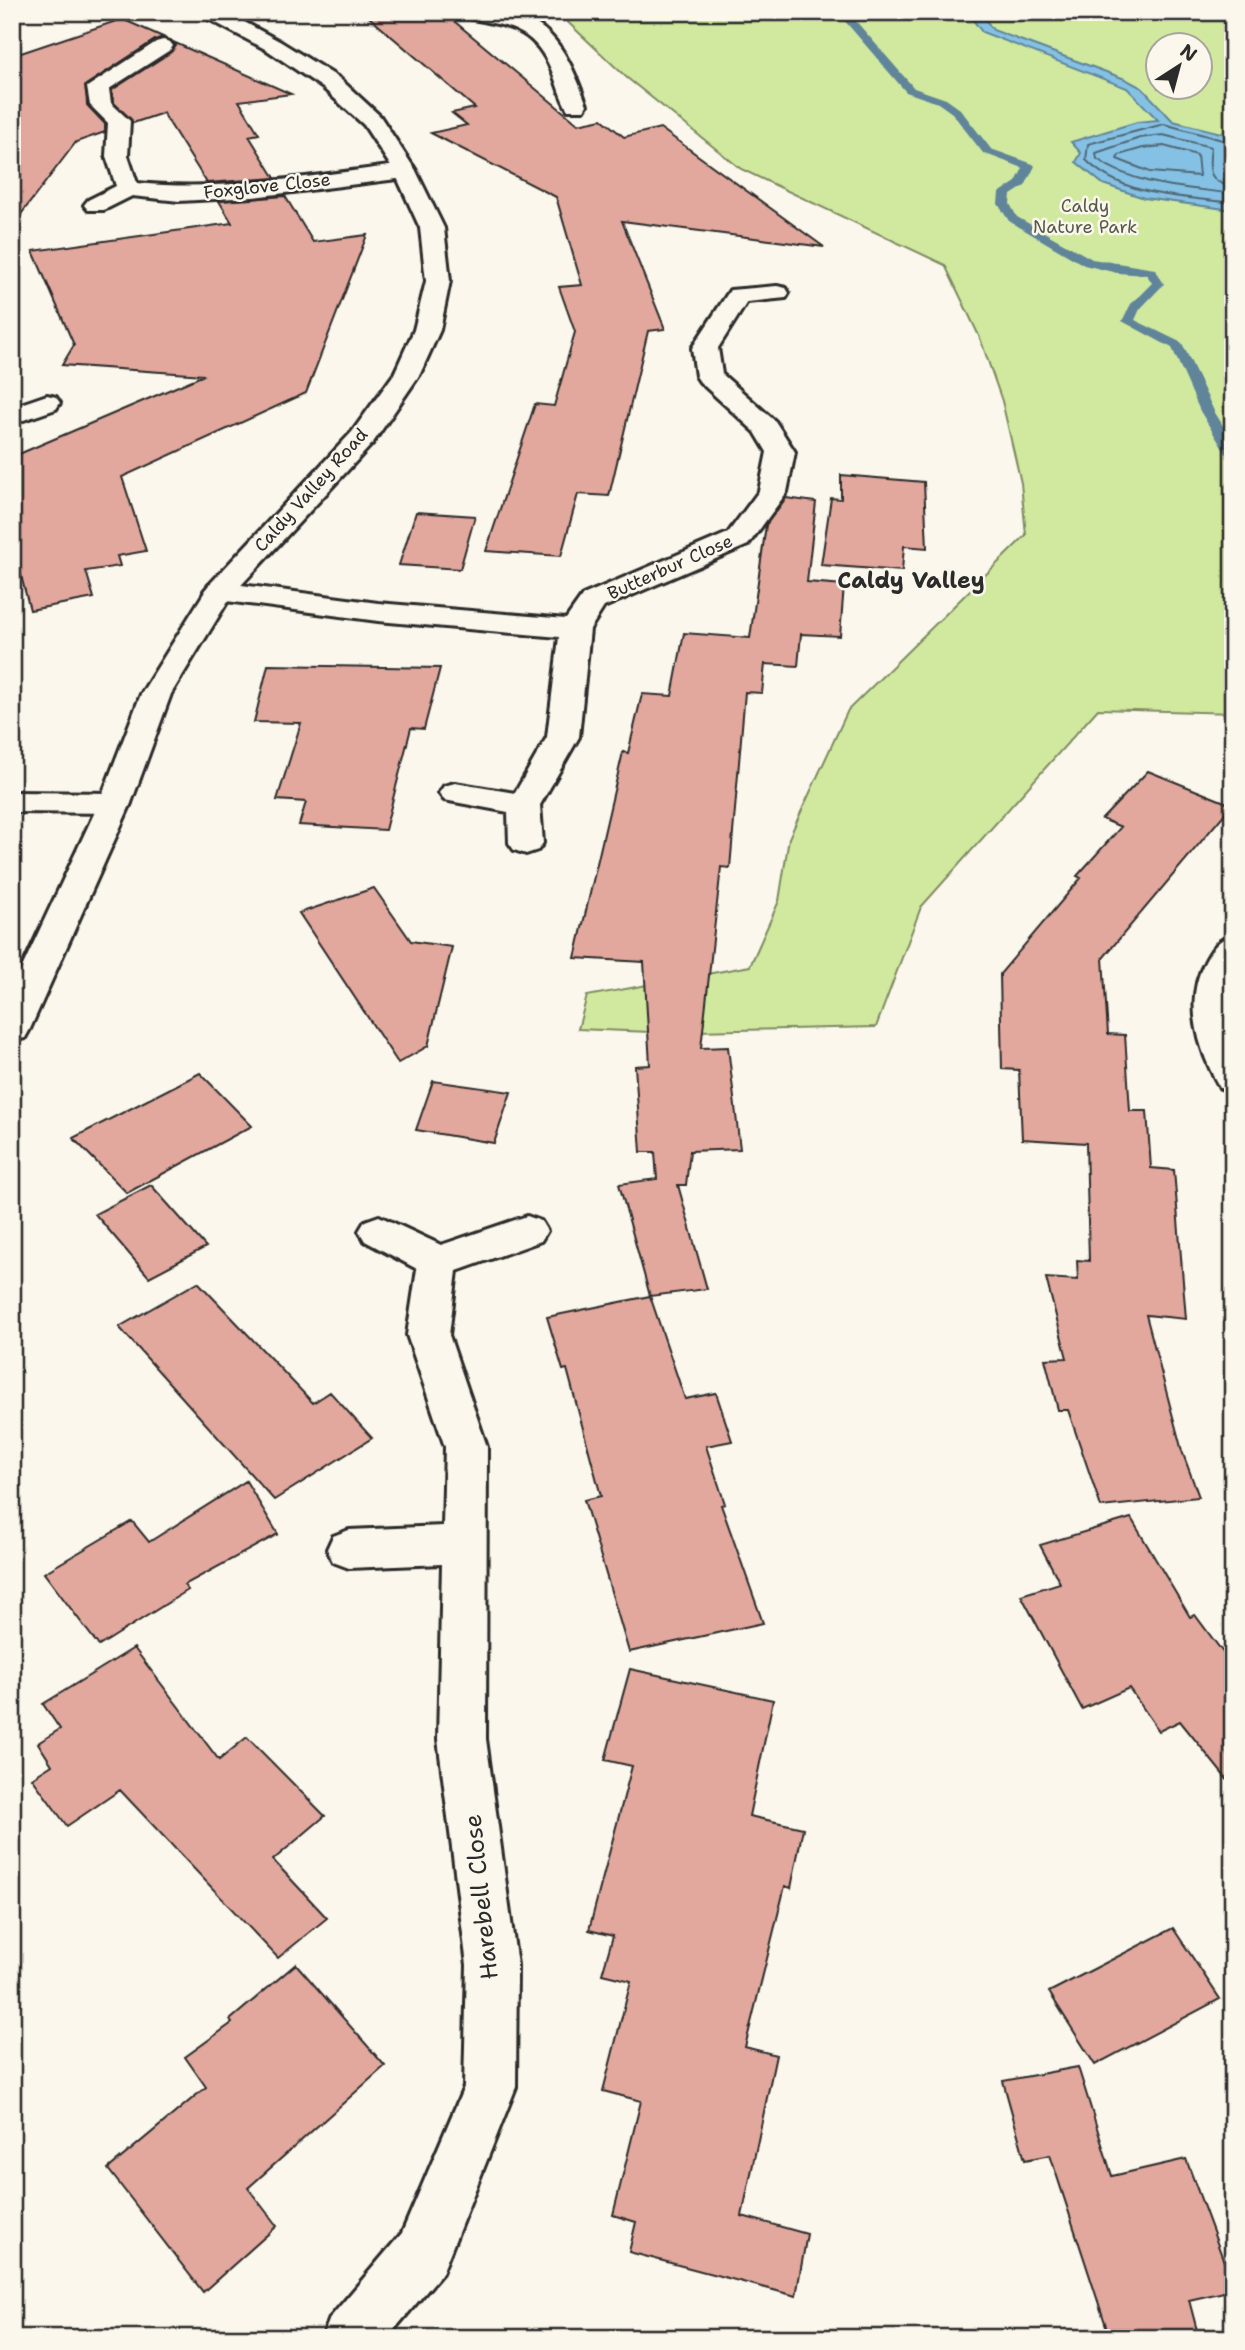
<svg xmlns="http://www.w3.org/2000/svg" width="1245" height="2350" font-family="'Shantell Sans',sans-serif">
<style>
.green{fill:#d0e99e;stroke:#7e8a64;stroke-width:2;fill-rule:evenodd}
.water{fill:#85c1e4;stroke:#61859a;stroke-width:2}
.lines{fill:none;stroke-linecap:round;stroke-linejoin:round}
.shore{stroke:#4f6775;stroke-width:2}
.stream{fill:#61859a;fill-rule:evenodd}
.building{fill:#e2a89d;stroke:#2b2b2b;stroke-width:2}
.street-casing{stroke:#2b2b2b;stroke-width:6}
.secondary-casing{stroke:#2b2b2b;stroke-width:6}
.street{fill:#fbf7ec;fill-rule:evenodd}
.secondary{fill:#fbf7ec;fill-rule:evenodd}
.labels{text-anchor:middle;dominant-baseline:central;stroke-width:5;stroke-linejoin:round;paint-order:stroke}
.far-street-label{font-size:18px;fill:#2b2b2b;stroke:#fbf7ec}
.far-park-label{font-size:18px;fill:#545a48;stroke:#fbf7ec}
.far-district-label{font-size:23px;font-weight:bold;fill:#2b2b2b;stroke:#fbf7ec}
.near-street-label{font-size:24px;fill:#2b2b2b;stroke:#fbf7ec}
</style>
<rect width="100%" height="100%" fill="#fbf7ec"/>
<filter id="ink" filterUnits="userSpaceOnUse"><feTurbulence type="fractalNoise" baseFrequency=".0143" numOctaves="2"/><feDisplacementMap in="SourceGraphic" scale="14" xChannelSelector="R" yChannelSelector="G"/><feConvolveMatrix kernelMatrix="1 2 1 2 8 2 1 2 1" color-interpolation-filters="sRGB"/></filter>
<g filter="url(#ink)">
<path class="green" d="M 557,12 L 1233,12 L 1233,713 L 1098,709 L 921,907 L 876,1027 L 651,1032 L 578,1029 L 587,996 L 750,966 L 779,901 L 789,838 L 848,710 L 1026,535 L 1021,483 L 1002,401 L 980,338 L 945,265 L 741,169 L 626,77 ZM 1158,46 L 1200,46 L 1200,88 L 1158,88 Z"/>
<path class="water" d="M 967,12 L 980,12 L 993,30 L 1125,79 L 1142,88 L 1173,121 L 1233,136 L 1233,159 L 1223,163 L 1233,172 L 1233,210 L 1144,198 L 1103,184 L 1076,162 L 1081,153 L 1071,142 L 1137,122 L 1158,120 L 1127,88 L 982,32 Z"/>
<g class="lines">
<path class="shore" d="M 1233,143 L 1164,124 L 1088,144 L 1086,160 C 1124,198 1183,196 1233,203
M 1164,146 L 1197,155 L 1199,176 L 1150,172 L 1117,159 L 1119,155 L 1143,148 Z
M 1233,187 C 1207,182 1208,169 1211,147 L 1163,135 L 1140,138 L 1096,153 L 1097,159 C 1137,187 1186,187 1233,194"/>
<path class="stream" d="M 837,12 L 848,12 L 914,88 L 946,99 L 960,109 L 991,149 L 1033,164 L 1035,166 L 1025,186 L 1011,195 L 1010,204 L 1017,217 L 1092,259 L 1155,269 L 1164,284 L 1140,309 L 1135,320 L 1182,343 L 1214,411 L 1233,442 L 1233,458 L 1226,454 L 1200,411 L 1172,348 L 1122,321 L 1131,304 L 1152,283 L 1147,275 L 1117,273 L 1084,265 L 1009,221 L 998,204 L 999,193 L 1016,182 L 1023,168 L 983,153 L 952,113 L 938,103 L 906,92 Z"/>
</g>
<path class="building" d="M 363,12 L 443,12 L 578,124 L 602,119 L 624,137 L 660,128 L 824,247 L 622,221 L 665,329 L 648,331 L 609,496 L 578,494 L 561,556 L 486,551 L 535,404 L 554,406 L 575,332 L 559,287 L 582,285 L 556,197 L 431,133 L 467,125 L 452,113 L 475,108 Z
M 122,19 L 163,37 L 155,40 L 86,85 L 87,105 L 105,124 L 105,132 L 76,142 L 12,226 L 12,56 Z
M 173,42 L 291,94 L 239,101 L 259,134 L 249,136 L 275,178 L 207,183 L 163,113 L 133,123 L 113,102 L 112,90 L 171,52 L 176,46 Z
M 285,196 L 313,242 L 367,235 L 306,393 L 122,477 L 146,551 L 117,556 L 120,566 L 86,571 L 94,598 L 30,610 L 12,541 L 12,457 L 204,375 L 62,365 L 74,345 L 33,251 L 232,223 L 219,201 Z
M 841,475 L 924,482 L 927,548 L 904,546 L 902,571 L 821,565 L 831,498 L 841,499 Z
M 786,498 L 816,502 L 807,582 L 844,585 L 840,636 L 801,634 L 798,666 L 765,664 L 762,693 L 745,692 L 730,868 L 721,867 L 701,1048 L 728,1047 L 740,1149 L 690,1151 L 686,1185 L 678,1185 L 707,1289 L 650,1296 L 619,1184 L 657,1179 L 655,1152 L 641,1152 L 635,1066 L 650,1065 L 644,962 L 575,958 L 623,752 L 628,753 L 642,694 L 672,696 L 684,633 L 750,638 L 766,525 Z
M 416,512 L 475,516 L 460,569 L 399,565 Z
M 268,665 L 440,668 L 424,729 L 411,728 L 385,830 L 299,825 L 306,802 L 277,800 L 301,723 L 254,722 Z
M 1148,771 L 1232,805 L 1103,958 L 1108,1034 L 1125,1035 L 1130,1111 L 1147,1111 L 1151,1168 L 1174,1170 L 1186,1319 L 1146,1315 L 1182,1451 L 1199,1497 L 1101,1507 L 1068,1410 L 1058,1410 L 1045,1359 L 1067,1358 L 1046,1278 L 1078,1280 L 1077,1260 L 1089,1261 L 1086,1143 L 1022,1139 L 1019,1070 L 1002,1069 L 1000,974 L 1081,878 L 1077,876 L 1121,827 L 1102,819 Z
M 374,888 L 411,941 L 452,947 L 428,1046 L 398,1063 L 299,913 Z
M 200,1073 L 252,1126 L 127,1193 L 73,1138 Z
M 433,1081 L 511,1092 L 494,1143 L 416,1130 Z
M 151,1185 L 206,1247 L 149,1277 L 95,1214 Z
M 198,1282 L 313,1403 L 330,1392 L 372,1438 L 274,1500 L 119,1327 Z
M 650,1296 L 685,1399 L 716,1393 L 732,1441 L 706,1446 L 725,1504 L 721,1505 L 763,1623 L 629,1652 L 584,1500 L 601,1496 L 567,1369 L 563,1370 L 547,1317 Z
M 246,1481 L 278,1534 L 184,1585 L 188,1590 L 99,1646 L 44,1573 L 132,1521 L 149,1542 Z
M 1131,1518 L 1190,1617 L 1195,1615 L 1233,1666 L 1233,1787 L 1180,1721 L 1159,1731 L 1129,1688 L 1082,1709 L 1021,1595 L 1060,1583 L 1040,1545 Z
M 134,1648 L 219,1760 L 247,1737 L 325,1816 L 273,1860 L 327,1918 L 278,1958 L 120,1790 L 67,1826 L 32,1778 L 52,1765 L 38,1743 L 60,1729 L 43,1704 Z
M 630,1669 L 773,1700 L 749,1816 L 803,1828 L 791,1888 L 785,1886 L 745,2047 L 776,2055 L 742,2216 L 807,2234 L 796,2296 L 629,2252 L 636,2222 L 613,2215 L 641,2101 L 603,2091 L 631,1981 L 602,1974 L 613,1936 L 589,1930 L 632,1766 L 605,1760 Z
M 1173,1928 L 1220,1999 L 1095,2065 L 1049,1992 Z
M 296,1964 L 385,2066 L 248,2188 L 277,2226 L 203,2292 L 108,2169 L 206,2087 L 185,2057 L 232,2023 L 230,2020 Z
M 1078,2067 L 1112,2176 L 1186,2159 L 1233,2286 L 1233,2290 L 1189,2300 L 1199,2338 L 1110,2338 L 1050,2155 L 1025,2160 L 1003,2081 Z"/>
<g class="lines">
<defs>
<path id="street" d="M 458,12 C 474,12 492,10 508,13 C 556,21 572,65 587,105 L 584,110 L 568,110 C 560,98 557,82 551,69 C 531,23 503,27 461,16 Z
M 163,40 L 170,42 L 173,46 L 170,50 L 109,89 L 111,103 L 130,121 L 128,156 L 137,183 C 227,192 316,175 405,164 L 413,166 L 416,171 L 413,176 L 405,178 L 253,197 L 179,201 L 132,196 L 104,210 L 88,210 L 84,205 L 88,200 L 116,186 L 106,156 L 108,123 L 90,105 L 87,87 L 156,42 Z
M 777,286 L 786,288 L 789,293 L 786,298 L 747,302 L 718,348 L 722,374 L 775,421 L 795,452 L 787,492 L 748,545 L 604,607 L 590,629 L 579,737 L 540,805 L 543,843 L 538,850 L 526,854 L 514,850 L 509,843 L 508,812 L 444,800 L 439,793 L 444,786 L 455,783 L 515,793 L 547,737 L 559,637 L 378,621 L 219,600 L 209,597 L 204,591 L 209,585 L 219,582 L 378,603 L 566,619 L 583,595 L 728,533 L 759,491 L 767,452 L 755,432 L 700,382 L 696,376 L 692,348 L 730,290 Z
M 47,395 L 56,397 L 60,403 L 56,409 L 12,424 L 12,407 Z
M 12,792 L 115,793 L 127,796 L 131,803 L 127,810 L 115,813 L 12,812 Z
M 1233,935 L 1230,1012 L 1233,1092 L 1220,1088 C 1198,1050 1183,1000 1206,960 C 1213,947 1219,939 1233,935 Z
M 379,1216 L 441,1245 L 527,1216 L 541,1221 L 547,1231 L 541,1241 L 457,1271 L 449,1335 L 487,1447 L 486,1739 L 517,1965 L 516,2087 L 442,2273 L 387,2338 L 322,2338 L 330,2318 L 402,2233 L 464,2087 L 467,1965 L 438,1739 L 442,1564 L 349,1568 L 333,1562 L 327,1549 L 333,1536 L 349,1530 L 443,1526 L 445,1447 L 407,1335 L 417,1269 L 365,1241 L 359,1231 L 365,1221 Z"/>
<path id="secondary" d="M 200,12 L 226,12 L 281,42 L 339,78 L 380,116 L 416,171 L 444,228 L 450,281 L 440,330 L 420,374 L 372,444 L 231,596 L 171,694 L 131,803 L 30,1029 L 25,1038 L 12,1041 L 12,989 L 99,803 L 141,694 L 209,585 L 352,432 L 394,374 L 414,330 L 426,281 L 420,228 L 394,171 L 364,125 L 323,88 L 267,50 L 203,16 Z"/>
</defs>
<use href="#street" class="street-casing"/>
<use href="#secondary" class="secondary-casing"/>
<use href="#street" class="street"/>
<use href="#secondary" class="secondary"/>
</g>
</g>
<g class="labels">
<g class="far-street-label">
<text transform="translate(267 186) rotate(-6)">Foxglove Close</text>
<text transform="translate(311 490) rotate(-48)">Caldy Valley Road</text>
<text transform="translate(670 567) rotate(-24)">Butterbur Close</text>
</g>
<g class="far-park-label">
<text x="1085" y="206">Caldy<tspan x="1085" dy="21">Nature Park</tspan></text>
</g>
<g class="far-district-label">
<text x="911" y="580">Caldy Valley</text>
</g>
<g class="near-street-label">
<text transform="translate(481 1897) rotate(-96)">Harebell Close</text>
</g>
</g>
<rect width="1245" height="2350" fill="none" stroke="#fbf7ec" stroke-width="42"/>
<rect x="21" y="21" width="1203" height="2308" fill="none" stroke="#2b2b2b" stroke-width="2.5" filter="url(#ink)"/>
<g transform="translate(1179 66) rotate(36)"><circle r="33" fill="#fbf7ec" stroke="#a8a59f" stroke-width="2"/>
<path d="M0-5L12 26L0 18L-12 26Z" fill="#2b2b2b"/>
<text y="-10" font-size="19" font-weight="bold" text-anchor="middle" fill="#2b2b2b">N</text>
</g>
</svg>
